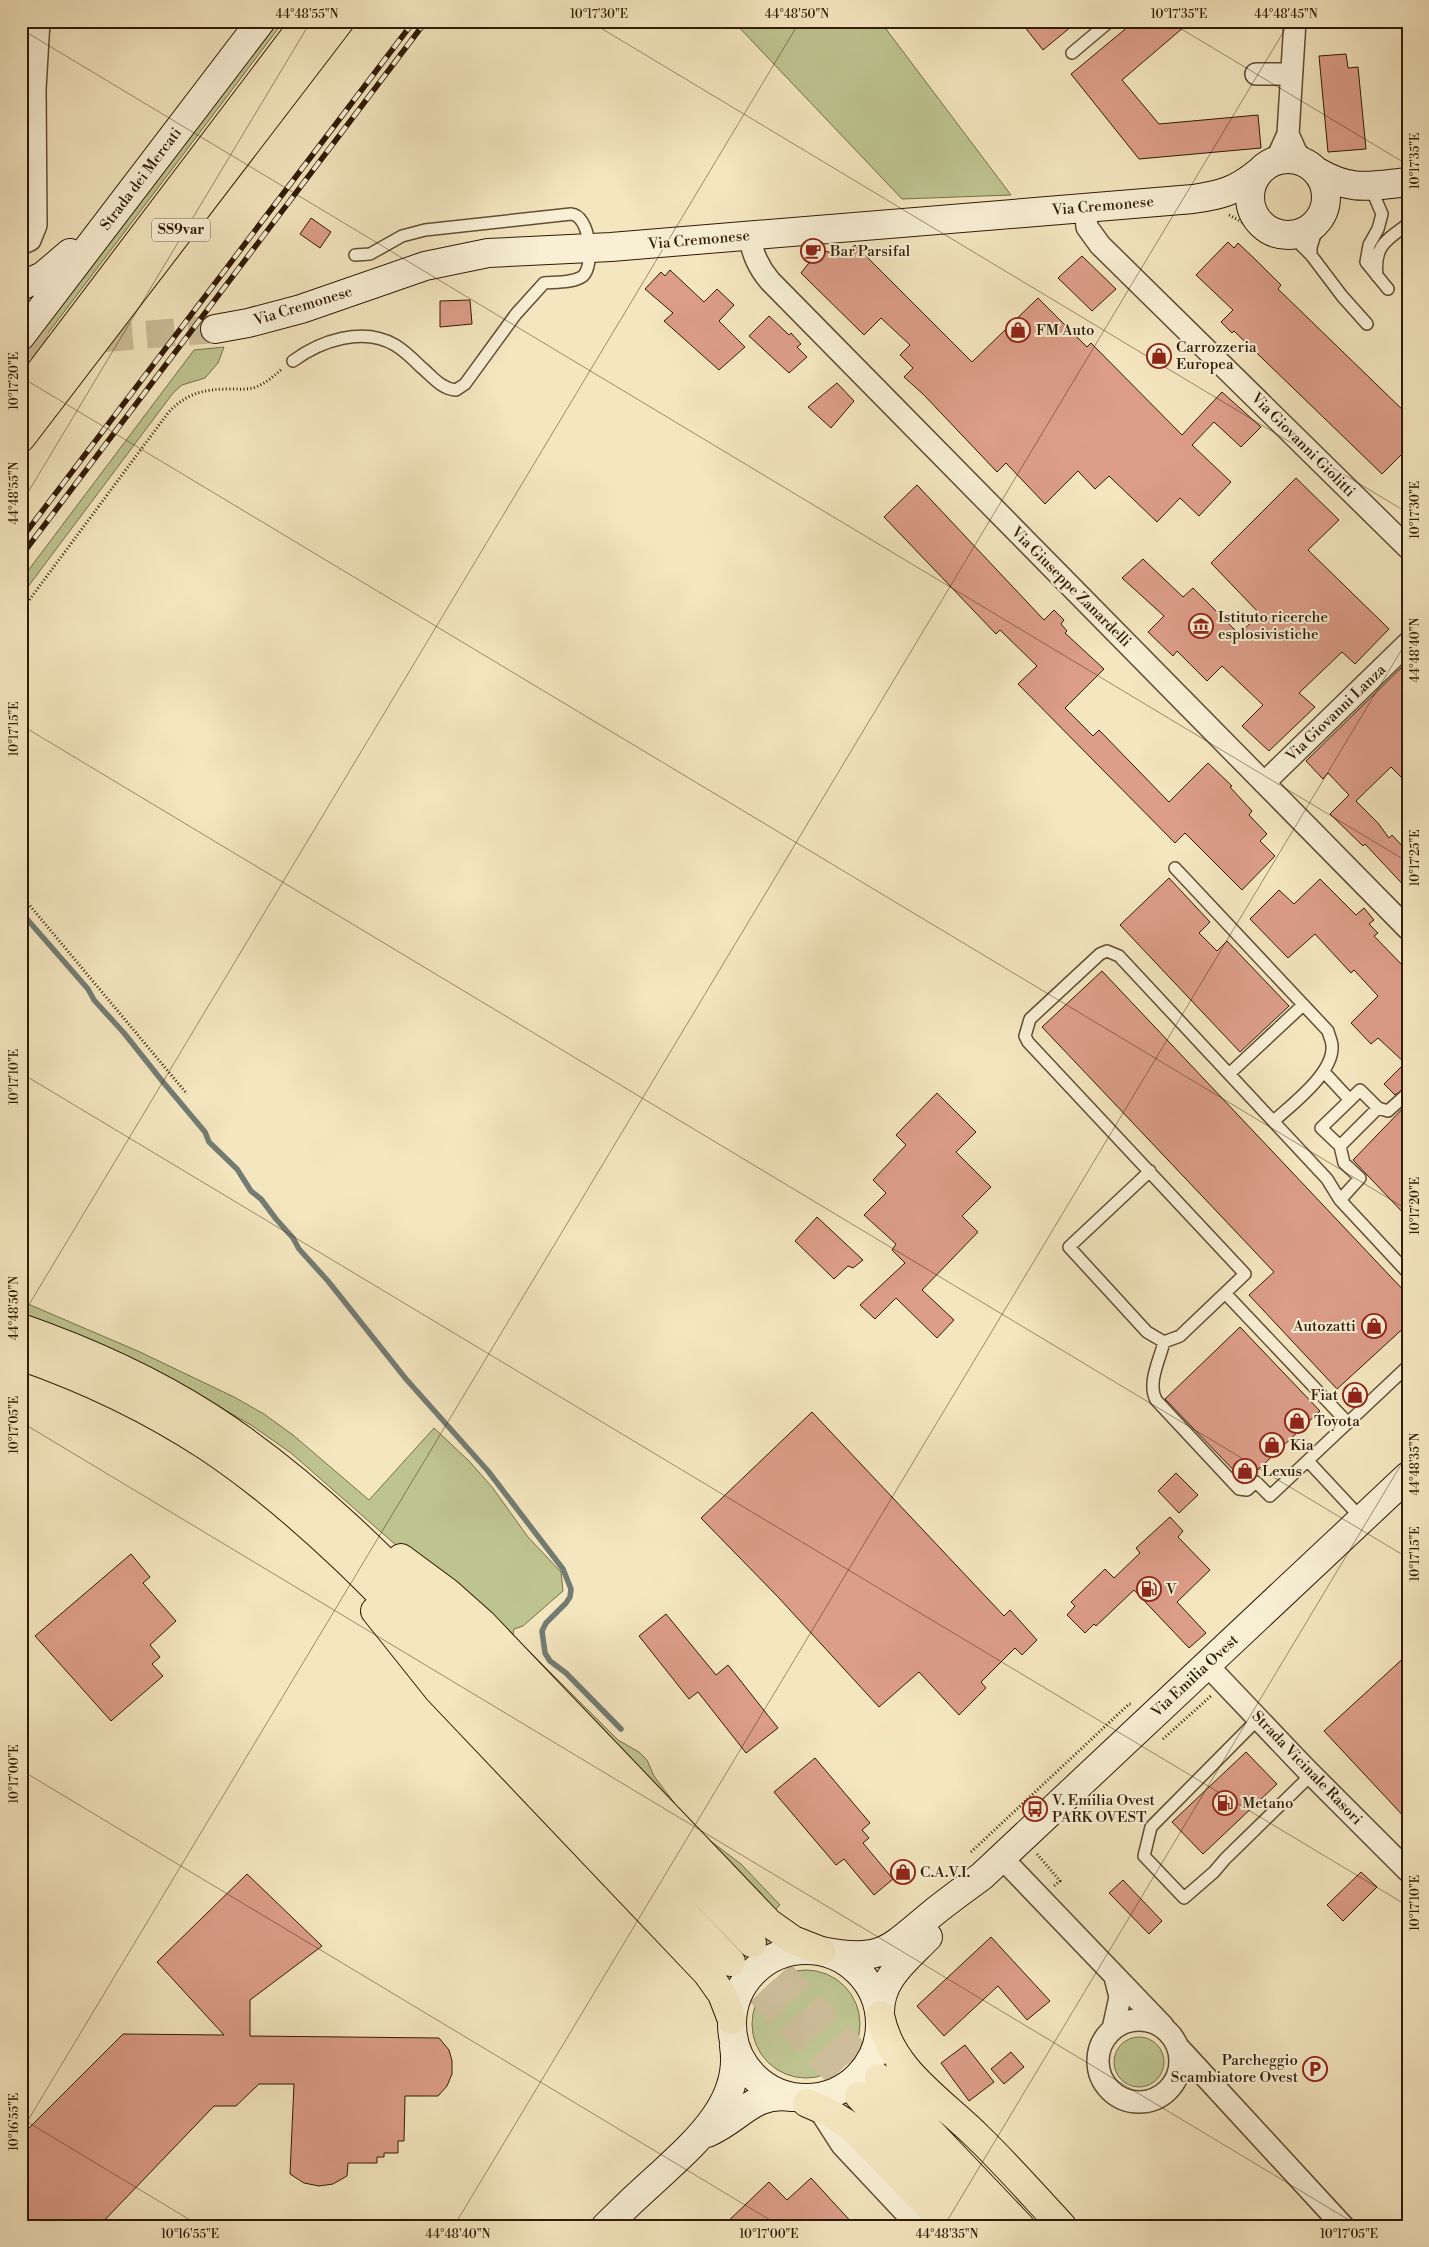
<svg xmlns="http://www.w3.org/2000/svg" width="1429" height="2247" font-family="'Libre Bodoni',serif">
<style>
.green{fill:#bec490;stroke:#77704b}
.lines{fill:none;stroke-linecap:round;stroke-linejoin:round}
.stream{stroke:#737c73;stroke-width:5.5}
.building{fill:#dc9d89;stroke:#301b06}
.secondary-tunnel{stroke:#cdbd9a;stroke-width:28;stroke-dasharray:28 14;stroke-linecap:butt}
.highway-tunnel{stroke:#cdbd9a;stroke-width:28;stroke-dasharray:28 14;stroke-linecap:butt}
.lane-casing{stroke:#614e34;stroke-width:14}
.street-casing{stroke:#614e34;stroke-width:24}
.secondary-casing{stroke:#301b06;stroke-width:30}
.highway-casing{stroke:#301b06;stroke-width:30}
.path{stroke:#301b06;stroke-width:3;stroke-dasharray:1 2.5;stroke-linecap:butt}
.lane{stroke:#f8efd5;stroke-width:11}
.street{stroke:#f8efd5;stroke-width:21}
.secondary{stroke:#f8efd5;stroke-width:28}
.highway{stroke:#f4e6bf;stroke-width:28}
.rail-casing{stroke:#301b06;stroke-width:5.5}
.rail{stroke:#f8efd5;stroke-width:4;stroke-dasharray:11;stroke-linecap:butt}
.ticks{fill:none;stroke:#301b06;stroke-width:1;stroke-opacity:0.45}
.labels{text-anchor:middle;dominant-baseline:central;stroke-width:4;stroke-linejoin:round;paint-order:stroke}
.shield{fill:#f8efd5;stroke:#6c5b44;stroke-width:1}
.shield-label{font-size:14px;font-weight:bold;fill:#301b06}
.street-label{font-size:15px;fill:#301b06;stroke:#f8efd5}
.poi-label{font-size:15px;fill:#301b06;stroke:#f8efd5;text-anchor:start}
.neatline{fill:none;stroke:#301b06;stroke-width:2}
.ticks-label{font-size:12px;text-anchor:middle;fill:#301b06}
</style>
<rect width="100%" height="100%" fill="#f4e6bf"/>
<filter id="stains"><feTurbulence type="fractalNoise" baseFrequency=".004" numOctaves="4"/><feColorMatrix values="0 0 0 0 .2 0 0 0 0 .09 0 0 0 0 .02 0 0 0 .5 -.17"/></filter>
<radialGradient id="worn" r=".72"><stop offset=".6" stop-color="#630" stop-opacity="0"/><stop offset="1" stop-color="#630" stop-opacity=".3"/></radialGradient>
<path class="green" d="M 276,21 L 284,21 L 21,369 L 21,348 L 52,317 Z
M 733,21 L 880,21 L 1011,195 L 902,199 Z
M 224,347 L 218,363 L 205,378 L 182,385 L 173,393 L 21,596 L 21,580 L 194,350 Z
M 21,1301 L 140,1352 L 234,1397 L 264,1414 L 293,1435 L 369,1500 L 434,1428 L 469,1461 L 492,1487 L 528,1537 L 561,1572 L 563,1591 L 523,1626 L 514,1629 L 513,1635 L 618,1740 L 639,1752 L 647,1760 L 654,1776 L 684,1816 L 704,1836 L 741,1864 L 780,1905 L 774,1911 L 397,1546 L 291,1453 L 251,1425 L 155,1370 L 73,1333 L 21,1314 Z
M752 2024a54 54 0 1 1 108 0a54 54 0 1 1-108 0Z
M1114 2062a25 25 0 1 1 50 0a25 25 0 1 1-50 0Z"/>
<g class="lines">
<path class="stream" d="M 21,909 L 26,918 L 88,989 L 94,1000 L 124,1033 L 163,1082 L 205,1132 L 209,1142 L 237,1169 L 251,1191 L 261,1199 L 276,1219 L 293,1238 L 299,1249 L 328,1281 L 406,1379 L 488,1471 L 563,1569 L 571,1589 L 570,1597 L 566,1603 L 546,1623 L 542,1631 L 545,1653 L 550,1661 L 566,1673 L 621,1729"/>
</g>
<path class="building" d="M 1020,21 L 1078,21 L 1043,50 Z
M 1135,21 L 1191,21 L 1122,80 L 1159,124 L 1258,115 L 1261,148 L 1139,159 L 1071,74 Z
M 1346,54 L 1348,68 L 1358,67 L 1366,149 L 1328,152 L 1319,56 Z
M 311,218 L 331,232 L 320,248 L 300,234 Z
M 1228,242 L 1234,248 L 1238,243 L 1258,262 L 1281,285 L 1278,289 L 1408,415 L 1408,448 L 1382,474 L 1234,331 L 1232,333 L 1221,322 L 1233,310 L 1196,275 Z
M 855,245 L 972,362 L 1038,298 L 1087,347 L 1091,343 L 1182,435 L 1222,392 L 1261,427 L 1241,447 L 1214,422 L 1192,445 L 1231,482 L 1199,516 L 1180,498 L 1157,522 L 1109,476 L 1095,489 L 1078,471 L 1045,504 L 1006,463 L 997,472 L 923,394 L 904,377 L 913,368 L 900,355 L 910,345 L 881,318 L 864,335 L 801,273 L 819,250 L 844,255 Z
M 1082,256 L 1116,289 L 1092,311 L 1058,278 Z
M 670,270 L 704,302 L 717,289 L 734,305 L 719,321 L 745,347 L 719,370 L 664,321 L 673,313 L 645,289 L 661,272 L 665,276 Z
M 470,300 L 472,324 L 440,327 L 440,301 Z
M 769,316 L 789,335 L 791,333 L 801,344 L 797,347 L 807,357 L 789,373 L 749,336 Z
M 837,383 L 854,401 L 831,428 L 808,407 Z
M 1296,478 L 1339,520 L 1308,550 L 1389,629 L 1355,664 L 1342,652 L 1299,693 L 1315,707 L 1269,751 L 1242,726 L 1263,705 L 1222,666 L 1207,681 L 1177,651 L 1173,656 L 1148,632 L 1164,616 L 1122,578 L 1143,559 L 1183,597 L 1193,588 L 1239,634 L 1260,614 L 1211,563 Z
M 917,485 L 1044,620 L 1054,610 L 1064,620 L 1061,624 L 1067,631 L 1065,633 L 1104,669 L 1065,708 L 1093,736 L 1099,730 L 1169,802 L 1208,763 L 1232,786 L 1230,787 L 1252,811 L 1249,815 L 1267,834 L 1260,841 L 1275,856 L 1242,890 L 1185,833 L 1175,843 L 1018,684 L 1037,666 L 1000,630 L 996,634 L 884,517 Z
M 1408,661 L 1408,784 L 1391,767 L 1356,801 L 1378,823 L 1389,838 L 1392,835 L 1408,852 L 1408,890 L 1365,844 L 1363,846 L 1330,814 L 1349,795 L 1328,773 L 1323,779 L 1306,761 Z
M 1169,878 L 1210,922 L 1199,933 L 1217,951 L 1227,941 L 1289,1006 L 1240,1052 L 1120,925 Z
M 1320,879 L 1356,915 L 1364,908 L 1374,920 L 1369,924 L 1378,933 L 1374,936 L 1408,971 L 1408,1086 L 1395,1095 L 1384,1084 L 1405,1063 L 1378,1038 L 1371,1044 L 1351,1023 L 1378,996 L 1354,970 L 1351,973 L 1315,934 L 1288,958 L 1250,919 L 1279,890 L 1294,904 Z
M 1102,971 L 1408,1295 L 1408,1324 L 1337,1389 L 1249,1295 L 1274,1272 L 1042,1027 Z
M 937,1093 L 976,1132 L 956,1152 L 991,1187 L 962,1216 L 978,1232 L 922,1290 L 954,1320 L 937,1338 L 896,1298 L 875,1319 L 860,1305 L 905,1263 L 892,1250 L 896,1244 L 864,1215 L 886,1193 L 873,1180 L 906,1145 L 896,1135 Z
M 1408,1103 L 1408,1218 L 1353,1160 Z
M 817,1217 L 863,1260 L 853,1268 L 848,1266 L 834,1279 L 795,1241 Z
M 1240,1327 L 1320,1411 L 1245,1482 L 1165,1399 Z
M 812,1412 L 1004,1616 L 1010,1610 L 1037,1640 L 1022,1655 L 1015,1648 L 981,1682 L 986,1688 L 959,1715 L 919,1672 L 879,1707 L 778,1597 L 701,1518 Z
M 1176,1473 L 1198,1495 L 1179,1513 L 1158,1491 Z
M 1170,1517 L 1183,1531 L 1178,1537 L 1210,1570 L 1177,1602 L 1206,1633 L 1189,1648 L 1134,1590 L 1096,1626 L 1094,1624 L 1085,1633 L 1067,1615 L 1075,1606 L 1071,1602 L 1105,1569 L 1114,1578 L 1140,1553 L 1136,1548 Z
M 131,1554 L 150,1577 L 143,1583 L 176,1621 L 150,1645 L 160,1657 L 152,1664 L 163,1676 L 111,1721 L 35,1636 Z
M 666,1614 L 716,1675 L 728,1665 L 778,1728 L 746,1753 L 698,1692 L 689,1699 L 639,1636 Z
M 1408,1654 L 1408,1821 L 1324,1731 Z
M 1246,1752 L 1277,1784 L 1203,1854 L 1172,1822 Z
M 815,1758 L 870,1823 L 862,1830 L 869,1838 L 863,1843 L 893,1879 L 874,1895 L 844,1859 L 836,1865 L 774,1792 Z
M 1361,1872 L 1377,1887 L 1343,1921 L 1327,1905 Z
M 247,1874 L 322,1946 L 250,2000 L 250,2036 L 439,2038 L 449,2050 L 452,2061 L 452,2074 L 447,2086 L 438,2096 L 405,2096 L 404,2141 L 398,2141 L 398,2153 L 384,2153 L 384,2157 L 377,2157 L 377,2163 L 348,2163 L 347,2176 L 333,2184 L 319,2186 L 304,2183 L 290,2174 L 294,2084 L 259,2084 L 236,2106 L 214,2106 L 99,2226 L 31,2226 L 21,2214 L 21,2136 L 123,2034 L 224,2035 L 157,1962 Z
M 1123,1880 L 1162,1921 L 1149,1934 L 1109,1893 Z
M 991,1937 L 1050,2001 L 1027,2020 L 998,1986 L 944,2036 L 917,2006 Z
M 965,2045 L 994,2082 L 969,2101 L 941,2063 Z
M 1011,2052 L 1024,2067 L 1004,2084 L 991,2069 Z
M 811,2178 L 855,2226 L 723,2226 L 769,2182 L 787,2200 Z"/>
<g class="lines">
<path class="secondary-tunnel" d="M 21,345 L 215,329"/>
<path class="highway-tunnel" d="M 752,1943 L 879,2078
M 731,1962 L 859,2096"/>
<defs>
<path id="lane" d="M 1072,53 L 1110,21
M 1370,186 L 1382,214 L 1378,229 L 1369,245 L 1366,262 L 1388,289
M 1287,236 L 1297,241 L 1311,255 L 1311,247 L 1320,219
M 1311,255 L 1342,296 L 1367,324
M 1377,276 C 1374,246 1385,241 1408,224
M 293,361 C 320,341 363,326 395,345 C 405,351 413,359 421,367 C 432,376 441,389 456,390 L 465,384 L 516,314 L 544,283 C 555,282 574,283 583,276 C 595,265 590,215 571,214 L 425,230 L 402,236 L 370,254 L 355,255
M 1175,868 L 1328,1031 C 1329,1036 1332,1041 1332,1046 C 1334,1073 1292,1104 1274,1121
M 1324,1072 L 1350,1100 L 1321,1128 L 1340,1146 L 1378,1108 L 1388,1111 L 1408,1093
M 1229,1074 L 1303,1005
M 1350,1100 L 1360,1090 L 1378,1108
M 1340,1146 L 1344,1163 L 1360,1178 L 1340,1200
M 1150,1171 L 1069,1247 L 1147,1332 L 1164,1342 L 1180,1336 L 1245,1274 L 1028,1042 L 1025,1036 L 1030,1019 L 1100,954 L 1107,951 L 1119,956 L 1327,1179 L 1340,1200 L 1408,1273
M 1225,1293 L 1348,1423
M 1164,1342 C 1160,1359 1147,1383 1156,1400 L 1239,1489 L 1247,1490 L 1256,1482 L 1270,1496 L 1408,1366
M 1308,1461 L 1362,1519
M 1258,1719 L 1151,1827 L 1144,1856 L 1184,1898 L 1214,1872 L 1225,1859 L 1312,1774"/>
<path id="street" d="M 1256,74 L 1291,74
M 1288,134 L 1296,152 L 1306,163
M 1269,164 L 1279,154 L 1288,134 L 1295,21
M 1085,207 L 1087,227 L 1100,245 L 1408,548
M 749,236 C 753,254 758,267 770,281 L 1408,929
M 21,244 L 30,240 L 36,225 L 35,89 L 39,21
M 1264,783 L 1408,643
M 1207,1665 L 1305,1768 L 1408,1871
M 1002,1858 L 1163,2026
M1098 2061a41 41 0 1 1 82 0a41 41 0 1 1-82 0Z
M 1113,2029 L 1120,1997 L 1115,1977
M 1179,2048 L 1343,2226
M 814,2107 L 822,2114 L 842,2145 L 918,2226"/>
<path id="secondary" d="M1250 197a38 38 0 1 1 76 0a38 38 0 1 1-76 0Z
M 1316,171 C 1352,192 1368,186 1408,182
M 21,286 L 43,276 L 70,253
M 215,329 L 248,323 L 301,309 L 425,266 L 488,253 L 611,247 L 1193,199 C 1221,195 1236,191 1259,172
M 21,336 L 261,21
M732 2024a74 74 0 1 1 148 0a74 74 0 1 1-148 0Z
M 821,1951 C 883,1963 888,1950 933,1913 C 949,1900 966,1888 982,1876 L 1408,1476
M 880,2014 C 879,1979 906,1960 928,1937
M 707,2133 C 739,2120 753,2091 791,2097
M 606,2226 C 623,2209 641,2192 659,2176 C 696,2142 743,2101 734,2046"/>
<path id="highway" d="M 21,397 L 306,21
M 21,438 L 340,21
M 21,1328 C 87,1351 151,1380 209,1417 C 316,1486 403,1579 490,1669 C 578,1760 664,1852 752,1943
M 21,1356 C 87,1379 150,1409 208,1447 C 317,1520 406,1620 496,1715 C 574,1797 653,1879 731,1962
M 401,1558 L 447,1592 L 483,1624 L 769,1923 L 793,1940 L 821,1951
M 375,1611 L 438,1690 L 707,1973 L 722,1994 L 732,2020
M 880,2015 C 890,2070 941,2100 978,2137 C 1007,2165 1034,2196 1062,2226
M 879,2078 L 1020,2226
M 859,2096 L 983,2226
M 807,2103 L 830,2113 L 852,2127 L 948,2226"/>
</defs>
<use href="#lane" class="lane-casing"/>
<use href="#street" class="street-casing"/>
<use href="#secondary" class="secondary-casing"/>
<use href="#highway" class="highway-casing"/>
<path class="path" d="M 1229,215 L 1273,239
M 21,611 L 168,413 C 187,392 206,389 232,389 C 240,389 248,390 256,387 C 266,383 274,376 282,369
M 21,895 L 187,1094
M 1163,1739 L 1212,1695
M 971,1852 L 1129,1704 L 1131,1704
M 1037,1854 L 1060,1881 L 1054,1886"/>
<use href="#lane" class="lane"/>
<use href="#street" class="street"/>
<use href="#secondary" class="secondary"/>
<use href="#highway" class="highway"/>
<defs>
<path id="rail" d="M 21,539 L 414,21
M 21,556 L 426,21"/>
</defs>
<use href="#rail" class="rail-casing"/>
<use href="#rail" class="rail"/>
</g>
<path class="ticks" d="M 589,21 L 1408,513M 1168,21 L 1408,165M 21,29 L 1408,862M 21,377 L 1408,1210M 21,504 L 311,21M 21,725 L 1408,1558M 21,1073 L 1408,1906M 21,1318 L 800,21M 21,1422 L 1359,2226M 21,1770 L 780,2226M 21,2118 L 200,2226M 21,2132 L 1290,21M 454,2226 L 1408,639M 944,2226 L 1408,1453"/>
<defs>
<symbol id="cafe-ring" viewBox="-11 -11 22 22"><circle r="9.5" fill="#f8efd5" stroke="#8f2418" stroke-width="1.5"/><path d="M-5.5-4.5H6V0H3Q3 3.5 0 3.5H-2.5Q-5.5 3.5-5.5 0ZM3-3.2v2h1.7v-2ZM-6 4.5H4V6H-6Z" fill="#8f2418"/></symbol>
<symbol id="shop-ring" viewBox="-11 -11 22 22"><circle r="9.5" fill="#f8efd5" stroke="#8f2418" stroke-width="1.5"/><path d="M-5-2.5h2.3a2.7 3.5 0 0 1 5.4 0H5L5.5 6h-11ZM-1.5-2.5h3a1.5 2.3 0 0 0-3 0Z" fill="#8f2418"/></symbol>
<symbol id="museum-ring" viewBox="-11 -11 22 22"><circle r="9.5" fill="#f8efd5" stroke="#8f2418" stroke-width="1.5"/><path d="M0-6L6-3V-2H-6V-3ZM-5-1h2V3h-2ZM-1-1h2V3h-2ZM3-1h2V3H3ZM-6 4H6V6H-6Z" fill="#8f2418"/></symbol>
<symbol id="fuel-ring" viewBox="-11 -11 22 22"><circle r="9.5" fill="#f8efd5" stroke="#8f2418" stroke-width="1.5"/><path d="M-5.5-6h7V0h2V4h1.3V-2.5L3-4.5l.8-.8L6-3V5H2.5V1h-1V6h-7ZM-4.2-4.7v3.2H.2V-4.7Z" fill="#8f2418"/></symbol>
<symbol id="bus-ring" viewBox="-11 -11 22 22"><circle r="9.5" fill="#f8efd5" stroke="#8f2418" stroke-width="1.5"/><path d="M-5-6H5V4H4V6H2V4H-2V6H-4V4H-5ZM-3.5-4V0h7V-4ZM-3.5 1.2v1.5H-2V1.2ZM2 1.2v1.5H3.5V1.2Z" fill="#8f2418"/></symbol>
<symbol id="parking-ring" viewBox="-11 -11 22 22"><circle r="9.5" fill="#f8efd5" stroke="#8f2418" stroke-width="1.5"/><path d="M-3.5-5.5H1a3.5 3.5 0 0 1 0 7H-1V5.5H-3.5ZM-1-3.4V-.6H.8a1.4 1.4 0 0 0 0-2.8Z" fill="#8f2418"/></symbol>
</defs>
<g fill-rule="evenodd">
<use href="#cafe-ring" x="799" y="237" width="28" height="28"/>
<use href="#shop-ring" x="1004" y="316" width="28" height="28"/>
<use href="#shop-ring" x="1145" y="342" width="28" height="28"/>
<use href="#museum-ring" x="1187" y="612" width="28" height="28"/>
<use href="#shop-ring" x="1360" y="1312" width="28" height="28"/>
<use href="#shop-ring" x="1341" y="1381" width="28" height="28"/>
<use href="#shop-ring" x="1283" y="1407" width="28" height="28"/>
<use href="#shop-ring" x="1258" y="1431" width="28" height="28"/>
<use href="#shop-ring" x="1231" y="1457" width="28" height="28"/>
<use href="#fuel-ring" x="1135" y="1575" width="28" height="28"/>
<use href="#fuel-ring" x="1211" y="1789" width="28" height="28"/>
<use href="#bus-ring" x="1021" y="1795" width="28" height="28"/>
<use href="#shop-ring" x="889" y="1858" width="28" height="28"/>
<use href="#parking-ring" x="1301" y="2055" width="28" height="28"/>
</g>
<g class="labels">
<rect class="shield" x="152" y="218.5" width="58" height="23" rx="4"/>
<g class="shield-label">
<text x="181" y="230">SS9var</text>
</g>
<g class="street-label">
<text transform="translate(141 179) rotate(-53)">Strada dei Mercati</text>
<text transform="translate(1103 206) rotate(-5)">Via Cremonese</text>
<text transform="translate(699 240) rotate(-5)">Via Cremonese</text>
<text transform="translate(303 306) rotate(-17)">Via Cremonese</text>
<text transform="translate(1303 445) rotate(45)">Via Giovanni Giolitti</text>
<text transform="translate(1071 587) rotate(45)">Via Giuseppe Zanardelli</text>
<text transform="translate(1336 713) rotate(-44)">Via Giovanni Lanza</text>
<text transform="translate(1195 1676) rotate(-43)">Via Emilia Ovest</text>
<text transform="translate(1307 1768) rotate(46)">Strada Vicinale Rasori</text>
</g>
<g class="poi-label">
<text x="830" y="251">Bar Parsifal</text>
<text x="1036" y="330">FM Auto</text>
<text x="1176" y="347">Carrozzeria<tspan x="1176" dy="17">Europea</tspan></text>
<text x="1218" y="617">Istituto ricerche<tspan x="1218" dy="17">esplosivistiche</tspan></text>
<text x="1356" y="1326" text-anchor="end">Autozatti</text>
<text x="1338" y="1395" text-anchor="end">Fiat</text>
<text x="1314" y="1421">Toyota</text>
<text x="1290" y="1445">Kia</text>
<text x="1262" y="1471">Lexus</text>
<text x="1166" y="1589">V</text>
<text x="1052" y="1800">V. Emilia Ovest<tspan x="1052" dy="17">PARK OVEST</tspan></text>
<text x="1242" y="1803">Metano</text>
<text x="920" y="1872">C.A.V.I.</text>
<text x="1298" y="2060" text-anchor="end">Parcheggio<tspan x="1298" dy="17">Scambiatore Ovest</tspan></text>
</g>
</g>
<rect width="1429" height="2247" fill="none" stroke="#f4e6bf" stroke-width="55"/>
<rect x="28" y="28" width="1374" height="2192" class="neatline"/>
<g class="ticks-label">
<text x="307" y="18">44°48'55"N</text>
<text x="599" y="18">10°17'30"E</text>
<text x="797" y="18">44°48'50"N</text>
<text x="1179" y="18">10°17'35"E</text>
<text x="1286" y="18">44°48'45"N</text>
<text transform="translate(1415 161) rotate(-90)" y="4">10°17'35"E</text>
<text transform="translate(14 381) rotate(-90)" y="4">10°17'20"E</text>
<text transform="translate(14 493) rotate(-90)" y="4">44°48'55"N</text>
<text transform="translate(1415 510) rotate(-90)" y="4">10°17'30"E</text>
<text transform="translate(1415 650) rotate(-90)" y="4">44°48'40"N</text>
<text transform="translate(14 729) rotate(-90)" y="4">10°17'15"E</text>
<text transform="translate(1415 858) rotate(-90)" y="4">10°17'25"E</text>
<text transform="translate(14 1077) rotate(-90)" y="4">10°17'10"E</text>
<text transform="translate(1415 1206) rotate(-90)" y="4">10°17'20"E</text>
<text transform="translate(14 1308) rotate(-90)" y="4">44°48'50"N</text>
<text transform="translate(14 1425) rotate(-90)" y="4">10°17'05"E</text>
<text transform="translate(1415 1464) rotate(-90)" y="4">44°48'35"N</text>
<text transform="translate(1415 1554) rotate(-90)" y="4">10°17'15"E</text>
<text transform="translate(14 1774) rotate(-90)" y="4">10°17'00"E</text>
<text transform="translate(1415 1903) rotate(-90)" y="4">10°17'10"E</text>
<text transform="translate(14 2122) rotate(-90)" y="4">10°16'55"E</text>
<text x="190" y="2238">10°16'55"E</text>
<text x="458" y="2238">44°48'40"N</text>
<text x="769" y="2238">10°17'00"E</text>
<text x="947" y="2238">44°48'35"N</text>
<text x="1349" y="2238">10°17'05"E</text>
</g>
<rect width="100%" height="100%" filter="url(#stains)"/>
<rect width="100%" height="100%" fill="url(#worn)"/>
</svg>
